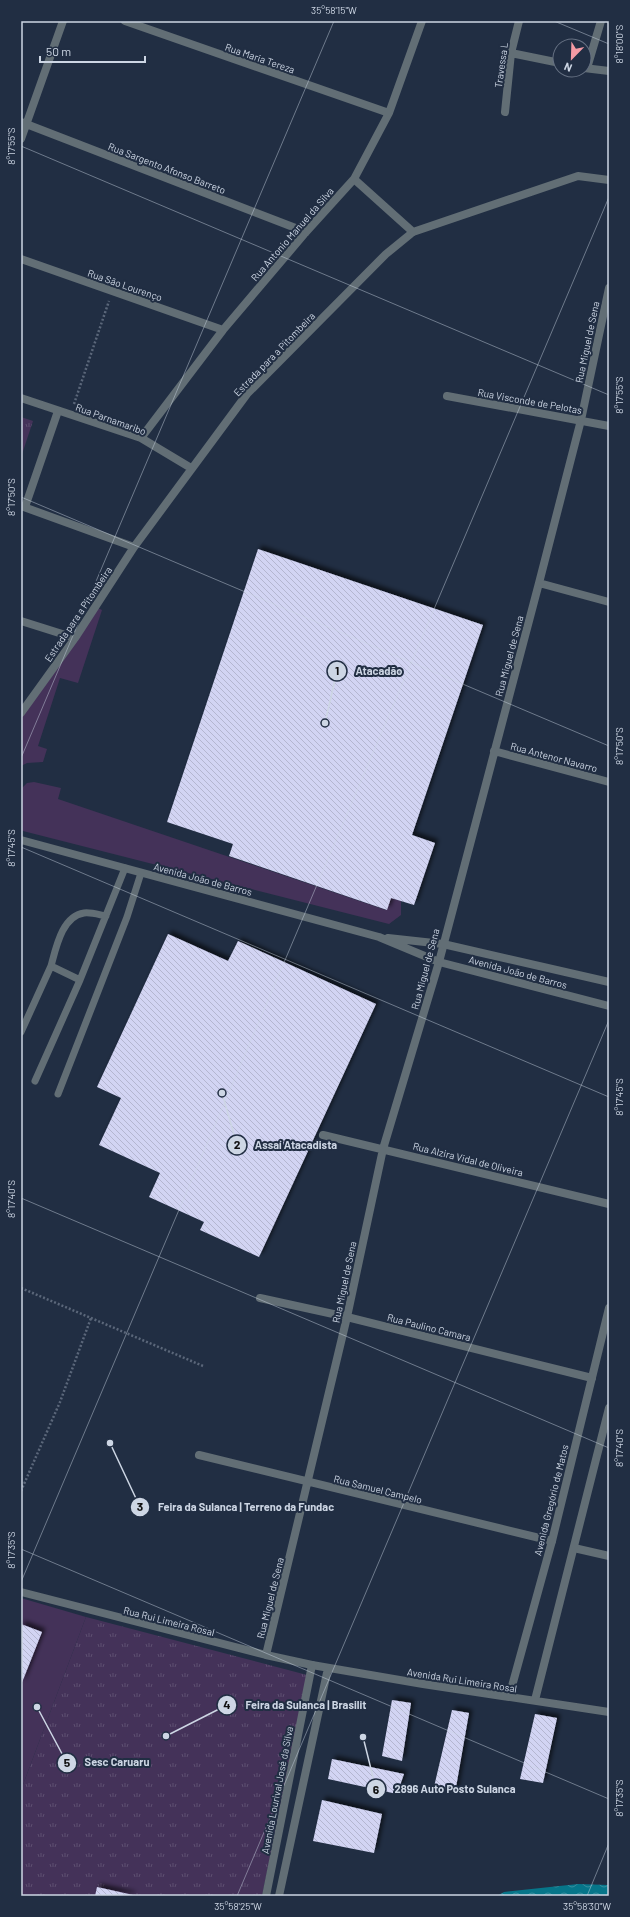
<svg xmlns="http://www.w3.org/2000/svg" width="630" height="1917" font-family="Barlow,sans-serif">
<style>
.green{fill:#443259}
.park{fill:url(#park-tufts)}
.water{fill:url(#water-waves)}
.building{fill:url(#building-back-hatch);filter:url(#shadow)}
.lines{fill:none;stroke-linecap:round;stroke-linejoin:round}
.path{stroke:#5b677a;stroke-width:2.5;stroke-dasharray:2 2;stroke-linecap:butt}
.service{stroke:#626e75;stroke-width:7}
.minor{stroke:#626e75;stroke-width:8}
.tertiary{stroke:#626e75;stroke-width:8}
.ticks{fill:none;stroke:#cdd6e4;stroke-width:1;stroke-opacity:0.45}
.labels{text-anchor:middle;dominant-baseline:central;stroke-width:4;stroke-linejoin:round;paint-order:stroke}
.street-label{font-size:10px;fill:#cdd6e4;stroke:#212e43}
.leader{fill:none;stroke:#cdd6e4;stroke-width:1.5}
.callout-dot{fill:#cdd6e4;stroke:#212e43;stroke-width:1.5}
.mark-label{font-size:12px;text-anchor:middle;font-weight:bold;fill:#111}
.callout-label{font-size:11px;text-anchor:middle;font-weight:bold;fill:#cdd6e4;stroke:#212e43;stroke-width:4;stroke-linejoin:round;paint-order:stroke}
.neatline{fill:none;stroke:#cdd6e4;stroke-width:1.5}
.ticks-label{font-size:10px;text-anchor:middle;fill:#cdd6e4}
</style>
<defs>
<pattern id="park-tufts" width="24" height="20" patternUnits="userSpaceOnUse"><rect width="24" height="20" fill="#443259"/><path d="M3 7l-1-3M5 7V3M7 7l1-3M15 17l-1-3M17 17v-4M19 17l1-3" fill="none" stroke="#5e4f71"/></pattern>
<pattern id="water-waves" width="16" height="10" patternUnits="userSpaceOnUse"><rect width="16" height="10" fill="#067589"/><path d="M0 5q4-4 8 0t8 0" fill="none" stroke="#358e9f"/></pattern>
<pattern id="building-back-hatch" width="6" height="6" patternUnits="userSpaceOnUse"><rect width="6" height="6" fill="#d2d4f3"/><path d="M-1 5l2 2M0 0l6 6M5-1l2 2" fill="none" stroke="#b4b6d0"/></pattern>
<filter id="shadow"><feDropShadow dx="3.5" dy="-3.5" stdDeviation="2" flood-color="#0009"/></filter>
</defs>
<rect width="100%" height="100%" fill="#212e43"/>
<path class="green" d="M 98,608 L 102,610 L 78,683 L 60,678 L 38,746 L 47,749 L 43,762 L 27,763 L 21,766 L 21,719 Z
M 34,782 L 61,788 L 58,799 L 386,910 L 391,898 L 401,901 L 401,915 L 389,924 L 23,831 L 21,830 L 21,789 L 27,783 Z
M 21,1598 L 86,1617 L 21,1790 Z"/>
<path class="park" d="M 21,417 L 33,421 L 21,457 Z
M 86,1617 L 307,1675 L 262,1896 L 21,1896 L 21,1790 Z"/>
<path class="water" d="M 578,1884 L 609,1885 L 609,1896 L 497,1896 L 504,1892 Z"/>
<path class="building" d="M 258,549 L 483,625 L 412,835 L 435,843 L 414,905 L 391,898 L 387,910 L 229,856 L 233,844 L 167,822 Z
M 168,934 L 228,961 L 238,941 L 376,1004 L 259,1257 L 200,1230 L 204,1222 L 149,1197 L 160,1173 L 99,1145 L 121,1098 L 97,1087 Z
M 21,1624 L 42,1632 L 21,1685 Z
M 392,1700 L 411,1703 L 402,1761 L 382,1756 Z
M 452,1710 L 469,1713 L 455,1793 L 434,1787 Z
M 535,1714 L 557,1718 L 543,1783 L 520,1779 Z
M 332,1759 L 404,1774 L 397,1794 L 328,1779 Z
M 322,1800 L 382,1814 L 374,1853 L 313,1841 Z
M 97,1887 L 133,1895 L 132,1896 L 95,1896 Z"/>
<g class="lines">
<path class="path" d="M 74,404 L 109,301
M 21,1288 L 203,1366
M 21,1491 L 60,1402 L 91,1318"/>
<path class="service" d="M 106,916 C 100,915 91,912 84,913 C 62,916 56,948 51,966 L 80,980 L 125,868
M 21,1032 L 51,966
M 35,1081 L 80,980
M 58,1094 L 127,917 L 141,873"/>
<path class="minor" d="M 125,21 L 389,113
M 511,53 L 560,63
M 584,68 L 609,71
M 587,68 L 601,21
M 505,112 L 511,53 L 519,21
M 21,122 L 306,232
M 21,139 L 63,21
M 354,179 L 413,232
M 21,259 L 223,330
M 447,396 L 609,426
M 21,398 L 141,438 L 191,468
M 141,438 L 223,330 L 306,232 L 354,179 L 389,113 L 422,21
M 21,506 L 134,547
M 25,507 L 58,411
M 539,583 L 609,602
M 21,621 L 75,638
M 21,713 L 75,638 L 134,547 L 247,394 L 386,254 L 413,232 L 578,176 L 609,180
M 494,751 L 609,782
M 323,1135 L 609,1204
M 260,1298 L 347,1317 L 592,1378
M 199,1455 L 552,1541
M 574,1548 L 609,1556
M 21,1592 L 266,1655 L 312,1665
M 266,1655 L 347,1317 L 383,1149 L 439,962 L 539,583 L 581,420 L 609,288"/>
<path class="tertiary" d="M 21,840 L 379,937 L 439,962 L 609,1006
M 388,938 L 443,944 L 609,982
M 509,1697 L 552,1541 L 609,1308
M 535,1700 L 609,1408
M 266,1896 L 312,1665 L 423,1684 L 609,1712
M 279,1896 L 328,1668"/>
</g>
<path class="ticks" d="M 554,21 L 609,44M 21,146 L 609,395M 21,497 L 609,746M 21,758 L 334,21M 21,847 L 609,1097M 21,1198 L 609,1448M 21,1549 L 609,1799M 21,1582 L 609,197M 237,1896 L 609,1020M 587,1896 L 609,1843"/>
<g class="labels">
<g class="street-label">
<text transform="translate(260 58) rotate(19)">Rua Maria Tereza</text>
<text transform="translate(501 65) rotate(-82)">Travessa L</text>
<text transform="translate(167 168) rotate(21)">Rua Sargento Afonso Barreto</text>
<text transform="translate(292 234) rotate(-49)">Rua Antonio Manuel da Silva</text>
<text transform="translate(125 285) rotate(19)">Rua São Lourenço</text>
<text transform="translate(587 342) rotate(-78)">Rua Miguel de Sena</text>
<text transform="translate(274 354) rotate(-46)">Estrada para a Pitombeira</text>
<text transform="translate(530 401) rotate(10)">Rua Visconde de Pelotas</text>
<text transform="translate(111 419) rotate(20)">Rua Parnamaribo</text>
<text transform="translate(78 614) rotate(-56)">Estrada para a Pitombeira</text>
<text transform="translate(509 656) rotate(-75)">Rua Miguel de Sena</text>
<text transform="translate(554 757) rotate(15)">Rua Antenor Navarro</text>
<text transform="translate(203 879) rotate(15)">Avenida João de Barros</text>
<text transform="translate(425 969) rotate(-75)">Rua Miguel de Sena</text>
<text transform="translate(518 972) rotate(15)">Avenida João de Barros</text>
<text transform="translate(468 1159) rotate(14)">Rua Alzira Vidal de Oliveira</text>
<text transform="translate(344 1282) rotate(-78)">Rua Miguel de Sena</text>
<text transform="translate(429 1327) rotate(14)">Rua Paulino Camara</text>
<text transform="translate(378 1489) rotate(14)">Rua Samuel Campelo</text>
<text transform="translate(551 1500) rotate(-76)">Avenida Gregório de Matos</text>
<text transform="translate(270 1598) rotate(-76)">Rua Miguel de Sena</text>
<text transform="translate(169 1621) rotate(14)">Rua Rui Limeira Rosal</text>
<text transform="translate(462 1680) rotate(9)">Avenida Rui Limeira Rosal</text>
<text transform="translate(277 1790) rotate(-79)">Avenida Lourival José da Silva</text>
</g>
</g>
<path class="leader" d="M325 723L337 671M222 1093L237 1145M110 1443L140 1507M166 1736L227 1705M37 1707L67 1763M363 1737L376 1789"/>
<g class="callout-dot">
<circle cx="325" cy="723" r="4"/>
<circle cx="222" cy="1093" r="4"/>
<circle cx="110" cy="1443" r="4"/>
<circle cx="166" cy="1736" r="4"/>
<circle cx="37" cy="1707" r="4"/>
<circle cx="363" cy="1737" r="4"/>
<circle cx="337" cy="671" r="10"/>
<circle cx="237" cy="1145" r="10"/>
<circle cx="140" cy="1507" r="10"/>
<circle cx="227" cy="1705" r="10"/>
<circle cx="67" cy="1763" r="10"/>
<circle cx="376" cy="1789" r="10"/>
</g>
<g class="mark-label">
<text x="337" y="675">1</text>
<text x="237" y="1149">2</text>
<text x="140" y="1511">3</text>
<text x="227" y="1709">4</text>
<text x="67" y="1767">5</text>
<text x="376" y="1794">6</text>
</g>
<g class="callout-label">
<text x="379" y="675">Atacadão</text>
<text x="296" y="1149">Assaí Atacadista</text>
<text x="246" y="1511">Feira da Sulanca | Terreno da Fundac</text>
<text x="306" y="1709">Feira da Sulanca | Brasilit</text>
<text x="117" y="1766">Sesc Caruaru</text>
<text x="455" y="1793">2896 Auto Posto Sulanca</text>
</g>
<rect width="630" height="1917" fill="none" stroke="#212e43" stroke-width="44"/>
<g transform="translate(572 58) rotate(203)"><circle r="19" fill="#212e43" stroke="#667183"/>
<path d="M0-3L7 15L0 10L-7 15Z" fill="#f49aa4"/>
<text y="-6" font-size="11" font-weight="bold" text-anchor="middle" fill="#cdd6e4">N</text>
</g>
<path d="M40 56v6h105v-6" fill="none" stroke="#cdd6e4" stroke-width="2"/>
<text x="46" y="56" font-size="12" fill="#cdd6e4" stroke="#212e43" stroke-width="3" paint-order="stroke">50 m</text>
<rect x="22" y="22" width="586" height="1873" class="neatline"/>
<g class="ticks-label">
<text x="334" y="14">35°58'15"W</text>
<text transform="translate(619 44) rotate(-90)" y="4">8°18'00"S</text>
<text transform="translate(11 146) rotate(-90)" y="4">8°17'55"S</text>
<text transform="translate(619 395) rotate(-90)" y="4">8°17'55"S</text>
<text transform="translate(11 497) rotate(-90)" y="4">8°17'50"S</text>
<text transform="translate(619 746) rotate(-90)" y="4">8°17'50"S</text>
<text transform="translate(11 848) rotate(-90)" y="4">8°17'45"S</text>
<text transform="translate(619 1097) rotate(-90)" y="4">8°17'45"S</text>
<text transform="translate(11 1199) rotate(-90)" y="4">8°17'40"S</text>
<text transform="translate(619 1448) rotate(-90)" y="4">8°17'40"S</text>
<text transform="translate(11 1550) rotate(-90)" y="4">8°17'35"S</text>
<text transform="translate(619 1798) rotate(-90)" y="4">8°17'35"S</text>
<text x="238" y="1910">35°58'25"W</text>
<text x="587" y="1910">35°58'30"W</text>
</g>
</svg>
